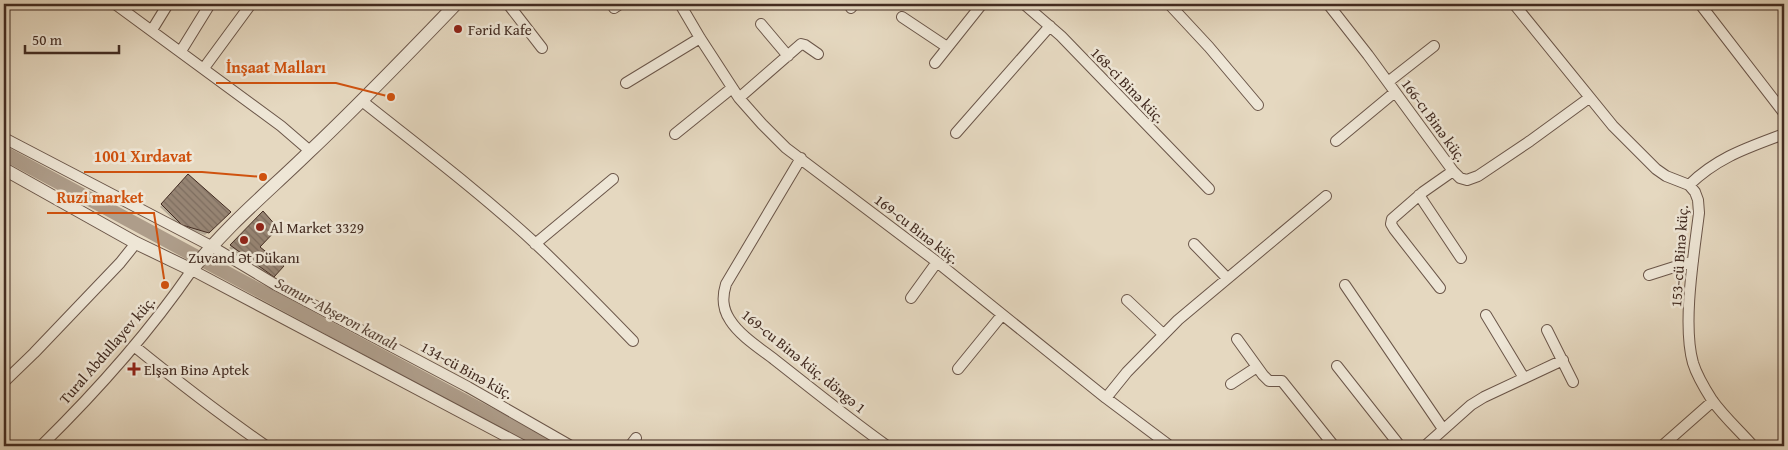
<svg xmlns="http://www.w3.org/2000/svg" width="1788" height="450" font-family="'Gentium Book Plus',serif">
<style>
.shadow{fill:#0003}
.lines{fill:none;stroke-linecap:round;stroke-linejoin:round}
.canal{stroke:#ae9d8a;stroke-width:14}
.building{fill:url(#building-back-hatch);stroke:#422b21}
.minor-casing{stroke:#6b5649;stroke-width:12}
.tertiary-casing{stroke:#6b5649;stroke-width:14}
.minor{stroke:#eee6d6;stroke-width:10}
.tertiary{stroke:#eee6d6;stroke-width:12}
.poi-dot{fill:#8f2418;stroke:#eee6d6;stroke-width:2}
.labels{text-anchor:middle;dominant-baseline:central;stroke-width:5;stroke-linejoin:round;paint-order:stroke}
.poi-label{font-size:15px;fill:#422b21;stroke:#eee6d6;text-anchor:start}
.street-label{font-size:15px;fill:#422b21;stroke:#eee6d6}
.water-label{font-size:16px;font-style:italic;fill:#5d483b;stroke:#eee6d6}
.leader{fill:none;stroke:#cf520f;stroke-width:2}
.callout-dot{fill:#cf520f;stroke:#eee6d6;stroke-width:2}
.callout-label{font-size:16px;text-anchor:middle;font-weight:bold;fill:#cf520f;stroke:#eee6d6;stroke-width:5;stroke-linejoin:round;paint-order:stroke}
</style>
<defs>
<pattern id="building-back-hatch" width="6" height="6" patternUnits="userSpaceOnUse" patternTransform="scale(1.25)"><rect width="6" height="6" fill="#978574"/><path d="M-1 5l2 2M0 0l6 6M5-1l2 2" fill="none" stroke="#7d6d5f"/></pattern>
</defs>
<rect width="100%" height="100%" fill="#e5d8c0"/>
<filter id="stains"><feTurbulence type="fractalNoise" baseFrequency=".004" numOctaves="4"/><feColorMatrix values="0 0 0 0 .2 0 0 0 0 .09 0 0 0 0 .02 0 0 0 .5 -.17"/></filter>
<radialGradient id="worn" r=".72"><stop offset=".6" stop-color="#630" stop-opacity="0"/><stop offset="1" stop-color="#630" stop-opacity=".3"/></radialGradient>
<path class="shadow" d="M 188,176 L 229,212 L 205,235 L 180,226 L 160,207 Z
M 263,213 L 258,248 L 282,267 L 271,279 L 229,248 Z"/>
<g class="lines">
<path class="canal" d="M 4,153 L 548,446"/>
</g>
<path class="building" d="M 188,174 L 231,212 L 209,233 L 182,225 L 161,204 Z
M 263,211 L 278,228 L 260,247 L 284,266 L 274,277 L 230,245 Z"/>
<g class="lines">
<defs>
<path id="minor" d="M 115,4 L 281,126 L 310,151
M 508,4 L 542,48
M 680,4 L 700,38 L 739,98 L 762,124 L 786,148 L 937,262 L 1106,398 L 1170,446
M 1024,4 L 1061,36 L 1209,189
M 1169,4 L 1209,47 L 1258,105
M 1328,4 L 1368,55 L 1453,171 L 1460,178 L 1467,180 L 1478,176 L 1530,141 L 1589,98
M 1514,4 L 1613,126 L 1656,169 L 1666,176 L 1689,185 L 1695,192 L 1698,200 L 1699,213 C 1694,254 1682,324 1693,363 C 1697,376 1705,389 1712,400 C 1724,417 1740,431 1753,446
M 1700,4 L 1784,113
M 614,8 L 620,4
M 851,8 L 854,4
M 902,17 L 947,47
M 761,24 L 788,56
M 152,30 L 168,4
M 181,51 L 210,4
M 935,63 L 982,4
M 204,68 L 251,4
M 1388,82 L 1434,46
M 626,83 L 700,38
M 739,98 L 801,44 L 805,45 L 818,54
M 362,101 C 420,147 481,193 536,244 C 569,275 601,308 633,341
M 956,133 L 1050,26
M 675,134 L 732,88
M 4,138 L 211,246 L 276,285 L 468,387 L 571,446
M 1336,141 L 1395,92
M 801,158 L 726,284 C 722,297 722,308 730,320 C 740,336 761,349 775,360 C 812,389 849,419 887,446
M 1689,185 C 1718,157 1747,148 1784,134
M 1419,195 L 1461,258
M 535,244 L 613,179
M 1194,244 L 1227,278
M 1649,275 L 1693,261
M 1345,285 L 1443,429
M 1440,288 L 1394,229 L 1391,224 L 1392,219 L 1423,192 L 1453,171
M 911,298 L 937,262
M 1127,300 L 1163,334
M 1486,315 L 1524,378
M 1547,330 L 1573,382
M 1237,339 L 1263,375 L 1269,381 L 1282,381 L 1334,446
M 134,346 C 177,381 221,415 266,446
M 1337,366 L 1400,446
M 958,369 L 1002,315
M 4,382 L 34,353 L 120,263 L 136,243
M 1231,384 L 1257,367
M 1106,398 L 1127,372 L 1178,320 L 1326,196
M 41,446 C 96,392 148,334 192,270 L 524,446
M 630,446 L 636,438
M 1425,446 L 1471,405 L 1484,397 L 1563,360
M 1662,446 L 1713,401"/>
<path id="tertiary" d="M 4,169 L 136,243 L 192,270 C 226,226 269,191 309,152 C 360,104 408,54 456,4"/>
</defs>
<use href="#minor" class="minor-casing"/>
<use href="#tertiary" class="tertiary-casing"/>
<use href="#minor" class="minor"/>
<use href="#tertiary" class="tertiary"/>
</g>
<g class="poi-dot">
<circle cx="458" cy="29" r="5"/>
<circle cx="260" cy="227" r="5"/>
<circle cx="244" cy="240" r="5"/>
<path d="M131.5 361.5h5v5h5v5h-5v5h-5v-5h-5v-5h5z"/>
</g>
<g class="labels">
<g class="poi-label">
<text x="468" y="29">Fərid Kafe</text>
<text x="270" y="227">Al Market 3329</text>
<text x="244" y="257" text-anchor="middle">Zuvand Ət Dükanı</text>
<text x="144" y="369">Elşən Binə Aptek</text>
</g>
<g class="street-label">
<text transform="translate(1128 85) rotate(46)">168-ci Binə küç.</text>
<text transform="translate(1434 120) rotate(54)">166-cı Binə küç.</text>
<text transform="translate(917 229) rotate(38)">169-cu Binə küç.</text>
<text transform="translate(1679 256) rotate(-86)">153-cü Binə küç.</text>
<text transform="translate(107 350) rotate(-49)">Tural Abdullayev küç.</text>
<text transform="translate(804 361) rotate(39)">169-cu Binə küç. döngə 1</text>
<text transform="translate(467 370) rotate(29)">134-cü Binə küç.</text>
</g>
<g class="water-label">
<text transform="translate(337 313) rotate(28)">Samur-Abşeron kanalı</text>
</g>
</g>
<path class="leader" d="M391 97L336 83H216M263 177L202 172H84M165 285L154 213H47"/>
<g class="callout-dot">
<circle cx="391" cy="97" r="5"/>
<circle cx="263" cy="177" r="5"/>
<circle cx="165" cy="285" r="5"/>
</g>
<g class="callout-label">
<text x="276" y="73">İnşaat Malları</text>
<text x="143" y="162">1001 Xırdavat</text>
<text x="100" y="203">Ruzi market</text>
</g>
<rect width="1788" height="450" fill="none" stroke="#e5d8c0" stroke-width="20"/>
<rect x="5" y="5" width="1778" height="440" fill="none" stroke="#422b21" stroke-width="2.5"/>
<rect x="10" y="10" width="1768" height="430" fill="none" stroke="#422b21"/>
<path d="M25 45v8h94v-8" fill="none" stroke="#422b21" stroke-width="2.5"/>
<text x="32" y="45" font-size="15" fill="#422b21" stroke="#eee6d6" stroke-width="4" paint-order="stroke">50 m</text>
<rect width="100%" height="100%" filter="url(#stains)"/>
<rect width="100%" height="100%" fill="url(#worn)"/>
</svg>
